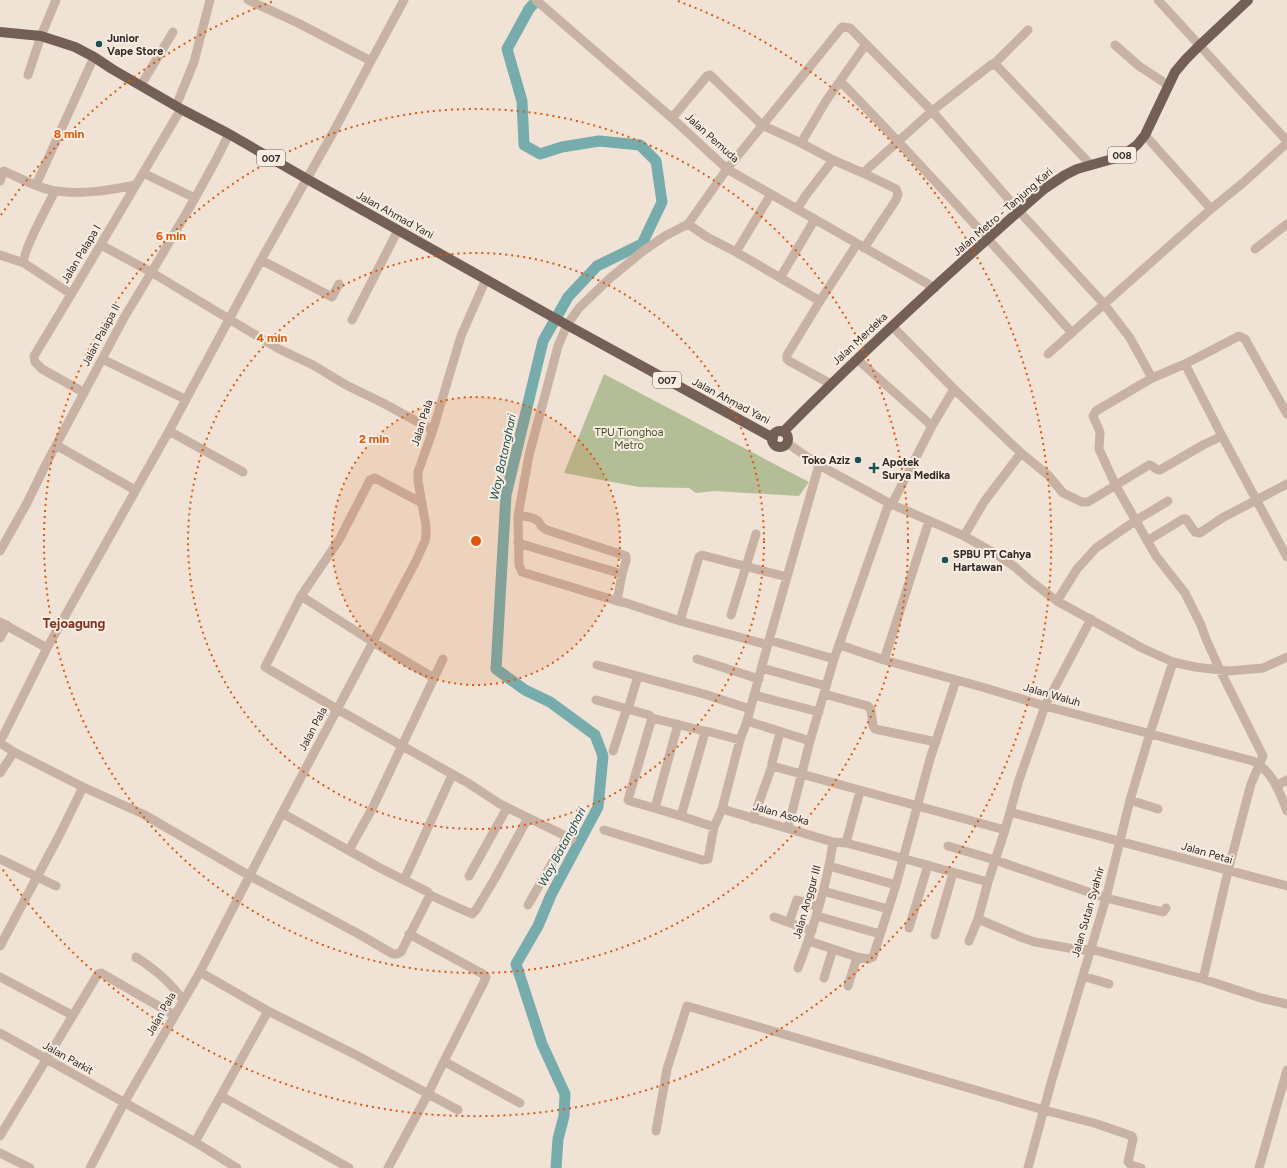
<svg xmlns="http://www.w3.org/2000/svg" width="1287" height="1168" font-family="Figtree,sans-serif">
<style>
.green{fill:#b3be97}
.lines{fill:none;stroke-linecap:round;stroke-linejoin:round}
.river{stroke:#76acac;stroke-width:11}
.minor{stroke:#c7b2a3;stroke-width:9}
.major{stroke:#745f56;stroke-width:10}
.ring{fill:none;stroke:#df570d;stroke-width:2;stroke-dasharray:2 4}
.poi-dot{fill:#1c5253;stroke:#f8ede2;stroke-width:1.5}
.labels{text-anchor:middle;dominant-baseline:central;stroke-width:4;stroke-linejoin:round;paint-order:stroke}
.shield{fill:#f8ede2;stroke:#6d635e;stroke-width:1}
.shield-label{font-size:10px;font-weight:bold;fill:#322825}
.poi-label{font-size:11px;font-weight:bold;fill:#322825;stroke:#f8ede2;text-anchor:start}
.street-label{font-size:11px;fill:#322825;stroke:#f8ede2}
.park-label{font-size:11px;fill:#445029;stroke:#f8ede2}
.water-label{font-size:12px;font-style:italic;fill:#1c5253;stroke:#f8ede2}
.quarter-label{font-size:13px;font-weight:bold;fill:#803220;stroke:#f8ede2}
.centre{fill:#df570d;stroke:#f8ede2;stroke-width:2}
.ring-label{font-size:12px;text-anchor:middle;font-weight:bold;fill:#df570d;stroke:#f8ede2;stroke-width:4;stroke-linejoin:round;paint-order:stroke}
</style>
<rect width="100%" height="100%" fill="#f0e3d6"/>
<path class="green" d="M 604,374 L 780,467 L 809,482 L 799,496 L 714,491 L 696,493 L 689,488 L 639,487 L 564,473 Z"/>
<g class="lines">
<path class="river" d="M 537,0 L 529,9 L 507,49 L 522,101 L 524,145 L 540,154 L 562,147 L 599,141 L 640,145 L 656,161 L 662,202 L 642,244 L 597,266 L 568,297 L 543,341 L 506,495 L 496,669 L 525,690 L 550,702 L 595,735 L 603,756 L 598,807 L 551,895 L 538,926 L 516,964 L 542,1044 L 565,1094 L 564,1116 L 558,1139 L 556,1168"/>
<path class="minor" d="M 248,0 L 298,23 L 371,61
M 536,0 L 672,118 L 727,169 L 935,288
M 1158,0 L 1287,141
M 1115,45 L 1139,66 L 1168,85
M 994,64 L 1028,30
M 28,75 L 41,36 L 56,0
M 840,81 C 920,163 996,247 1072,333
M 141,85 L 173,32
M 176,106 L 194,62 L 210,0
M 672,118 L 707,76 L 710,75 L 762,125 L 801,143 L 833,160 L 863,173 L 896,189 L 898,194 L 896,200 L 864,248
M 1145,135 L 1211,209
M 801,143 L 826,101 L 866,44
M 143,173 L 195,198
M 863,173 L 932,111 L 992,64 L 997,66 L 1091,165
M 0,181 L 4,171 C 20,178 39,189 56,191 C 83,195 110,190 136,185
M 36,185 L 94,57
M 797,209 L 806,195 L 833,160
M 688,224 L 707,237 L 736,252 L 820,301
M 101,245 L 151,272 L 279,349 L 313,365 L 346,385 L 381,402 L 433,430
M 1255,249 L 1287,224
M 736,252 L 771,194
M 0,255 L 24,263 L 71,294
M 261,260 L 332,297 L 339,284
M 24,263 C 21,254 49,203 55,191
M 780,278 L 815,219
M 352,320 L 398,230
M 892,326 L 954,389 L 1021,453 L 1048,475 L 1063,493 L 1082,502 L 1088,502 L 1149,465 C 1154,465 1155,471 1160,470 L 1203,445 L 1222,436
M 1048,354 L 1211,209 L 1244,182 L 1287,143
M 102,359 L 185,399
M 857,359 L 932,426
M 1185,364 L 1222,436 L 1287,557
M 831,384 L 789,361 L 787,359 L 787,355 L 820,301 L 857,244
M 83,392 L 42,369 L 35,362 L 34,356 C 84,274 132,191 181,109
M 169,431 L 243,472
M 787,443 L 819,465 L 889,503 L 964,536 L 996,554 L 1015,567 L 1032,582 L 1057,601 L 1142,648 L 1173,662 L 1195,667 L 1229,671 L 1263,668 L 1287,657
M 56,445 L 135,490
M 422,503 L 375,478 L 370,480 L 339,540 L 301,596 L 265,667 L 337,709 L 468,783 L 500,804 L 572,839
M 892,504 L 932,426 L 954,389
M 518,516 C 524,516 533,517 538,521 C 542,525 539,526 547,530 L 626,556 L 626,561 L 622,574 L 617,601 L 626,603 L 680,621 L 768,645
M 964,536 L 984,502 L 1021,453
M 1147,541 L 1183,519 L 1186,519 L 1195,532 L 1200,533 L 1222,518 L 1287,484
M 518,543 L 622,574
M 0,551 L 27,503 L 46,464 L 125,316 L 160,258 L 195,198 L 216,160 L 229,134
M 301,596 L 373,642 L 434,678
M 617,601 L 522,572 L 519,565 L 518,516 L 529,455 L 552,369 L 558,346 L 567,325 L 579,308 L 609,279 L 643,251 L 665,236 L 688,224 L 727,169 L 842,27 L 850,28 L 932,111 L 1019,211 L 1104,304 L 1130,338 L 1152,378
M 1057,601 L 1077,569 L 1096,548 L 1135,521 L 1168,501
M 731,615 L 756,534
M 680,621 L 699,557 L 702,555 L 787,577
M 0,622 L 47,648
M 0,638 L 7,625
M 769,640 L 834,659
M 840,645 L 884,660 L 982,687 L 1045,706 L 1253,761 C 1272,770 1280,793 1287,811
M 697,659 L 759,679
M 884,660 L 929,521
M 597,665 L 704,694 L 750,709
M 762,668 L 826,686
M 824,694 L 868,706 L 871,710 L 873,726 L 875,729 L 936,742
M 754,695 L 819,712
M 596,700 L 649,715 L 652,718 L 704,731 L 710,732 L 740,740
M 652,718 L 628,800 L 630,801 L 681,816 L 714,827
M 747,721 L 810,741
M 0,742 L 47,648 L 169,431 L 261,260 L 335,129 L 371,61 L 404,0
M 0,743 L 14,752 L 83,787 L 143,814 L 250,876 L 357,933 L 393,954 L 397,954 L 401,952 L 430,895
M 613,751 L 625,714 L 628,709 L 638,676
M 772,766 L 1005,830
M 0,773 L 14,752
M 1276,786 L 1287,780
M 1130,800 L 1158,809
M 655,808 L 678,724
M 722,809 L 833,842 L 846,843 L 873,850 L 988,882 L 1005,830 L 1019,780 L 1045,706 L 1091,619
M 1010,812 L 1287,886
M 282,813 L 380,868 L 428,892 L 430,895 L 472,914 L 476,910 L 494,880 L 528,818
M 681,816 L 704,736 L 704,731
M 753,819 L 772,766 L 772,763 L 780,732
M 788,828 L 810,741 L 834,659 L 889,503
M 604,830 L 702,860 L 708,859 L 714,827 L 722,809 L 740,740 L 747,721 L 769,640 L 819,465
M 846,843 L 860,791
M 948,846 L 995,860 L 1106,898 L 1163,912 L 1166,908
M 349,850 L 372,809 L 443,659
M 0,859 L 56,886
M 829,866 L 896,885
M 469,876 L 507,808
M 404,880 L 452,775
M 823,891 L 888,909
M 528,905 L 567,837
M 817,916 L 880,934
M 774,917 L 812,931
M 978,919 L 1023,938 L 1035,942 L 1080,950 L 1090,949 L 1203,979 L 1261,998 L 1287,1004
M 789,922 L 797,900 L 819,907
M 909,928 L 928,865
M 409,934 L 483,974 L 486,977 L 484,982 L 443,1063
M 935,935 L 953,873
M 809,941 L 857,957 L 868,959 L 873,957 L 896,885 L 930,759 L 956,680
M 969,941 L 978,919 L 988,882
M 0,946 L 59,836 L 83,787
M 136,958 L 136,957 C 157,971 168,980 183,1000
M 798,968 C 814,927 827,885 833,842
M 200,972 L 268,1011 L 356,1055 L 458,1110
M 1083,976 L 1109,984
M 0,977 L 72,1015
M 824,978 L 833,949
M 1203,979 L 1228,871 L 1251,784 L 1263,756 L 1220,670 L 1206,639 L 1201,625 L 1185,593 L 1156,556 L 1116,486 L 1099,449 L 1100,432 L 1093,416 L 1096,411 L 1152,378 L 1185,364 L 1239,336 L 1245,339 L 1287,414
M 848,986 L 857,957
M 0,1033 L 195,1142 L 237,1168
M 221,1096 L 349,1168
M 656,1131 L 667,1069 L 687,1006 L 1044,1110 L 1094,1123 L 1132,1136 L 1133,1139 L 1128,1162 L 1131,1165 L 1141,1168
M 0,1136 L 98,974 L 101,973 L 174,1015
M 195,1142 L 268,1011
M 0,1153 L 30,1168
M 90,1168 L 124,1103 L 200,972 L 282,813 L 416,561 L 425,541 L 426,535 L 426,526 L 418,481 L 418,472 L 433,430 L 461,336 L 486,279
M 388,1168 L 428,1094 L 443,1063 L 447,1063 L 520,1103
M 1028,1168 L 1051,1083 L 1106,898 L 1130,800 L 1150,733 L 1173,662
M 1259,1168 L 1287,1070"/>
<path class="major" d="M 0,32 L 41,36 L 75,47 L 94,57 L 112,69 L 181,109 L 229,134 L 307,179 L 567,325 L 773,438
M772 439a8 8 0 1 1 16 0a8 8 0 1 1-16 0Z
M 783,432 C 867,347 955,267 1044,189 L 1065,175 L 1077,169 L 1116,158 L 1126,153 L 1137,145 L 1145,135 L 1175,72 L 1186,59 L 1199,46 L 1248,0"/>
</g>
<circle cx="476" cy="541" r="144" fill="#df570d" fill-opacity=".12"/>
<g class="ring">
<circle cx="476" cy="541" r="144"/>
<circle cx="476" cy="541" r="288"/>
<circle cx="476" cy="541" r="432"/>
<path d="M1 215A576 576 0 0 1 274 1M678 1A576 576 0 1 1 1 867"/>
</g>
<g class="poi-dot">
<circle cx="99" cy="44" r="4"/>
<circle cx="858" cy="460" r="4"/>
<path d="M872 462h4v4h4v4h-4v4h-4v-4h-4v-4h4z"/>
<circle cx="945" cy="560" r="4"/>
</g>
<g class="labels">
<g class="shield">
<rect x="1108" y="147" width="28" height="16" rx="3"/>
<rect x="257" y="150" width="28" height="16" rx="3"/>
<rect x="653" y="372" width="28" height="16" rx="3"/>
</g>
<g class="shield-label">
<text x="1122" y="155">008</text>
<text x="271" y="158">007</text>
<text x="667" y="380">007</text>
</g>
<g class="poi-label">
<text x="107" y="38">Junior<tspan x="107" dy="13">Vape Store</tspan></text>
<text x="850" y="460" text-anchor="end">Toko Aziz</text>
<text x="882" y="462">Apotek<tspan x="882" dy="13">Surya Medika</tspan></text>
<text x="953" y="554">SPBU PT Cahya<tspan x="953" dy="13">Hartawan</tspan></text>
</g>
<g class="street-label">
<text transform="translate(712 138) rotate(42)">Jalan Pemuda</text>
<text transform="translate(1003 212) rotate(-41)">Jalan Metro - Tanjung Kari</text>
<text transform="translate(395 215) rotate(29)">Jalan Ahmad Yani</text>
<text transform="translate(81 254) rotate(-59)">Jalan Palapa I</text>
<text transform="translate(101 335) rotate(-62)">Jalan Palapa II</text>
<text transform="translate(860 339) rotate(-43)">Jalan Merdeka</text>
<text transform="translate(731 401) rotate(28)">Jalan Ahmad Yani</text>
<text transform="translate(422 423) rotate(-72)">Jalan Pala</text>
<text transform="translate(1052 695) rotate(16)">Jalan Waluh</text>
<text transform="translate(313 729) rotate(-62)">Jalan Pala</text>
<text transform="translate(781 814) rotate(16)">Jalan Asoka</text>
<text transform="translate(1207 853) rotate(16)">Jalan Petai</text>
<text transform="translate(807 902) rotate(-74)">Jalan Anggur III</text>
<text transform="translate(1088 912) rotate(-74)">Jalan Sutan Syahrir</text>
<text transform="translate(161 1014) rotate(-60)">Jalan Pala</text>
<text transform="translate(68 1058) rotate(29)">Jalan Parkit</text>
</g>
<g class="park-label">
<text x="629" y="432">TPU Tionghoa<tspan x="629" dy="13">Metro</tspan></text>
</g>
<g class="water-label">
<text transform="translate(503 457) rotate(-78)">Way Batanghari</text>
<text transform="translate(562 847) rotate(-62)">Way Batanghari</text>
</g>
<g class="quarter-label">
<text x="74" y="623">Tejoagung</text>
</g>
</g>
<circle cx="476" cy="541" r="6" class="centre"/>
<g class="ring-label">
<text x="69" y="138">8 min</text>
<text x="171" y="240">6 min</text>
<text x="272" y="342">4 min</text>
<text x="374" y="443">2 min</text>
</g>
</svg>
